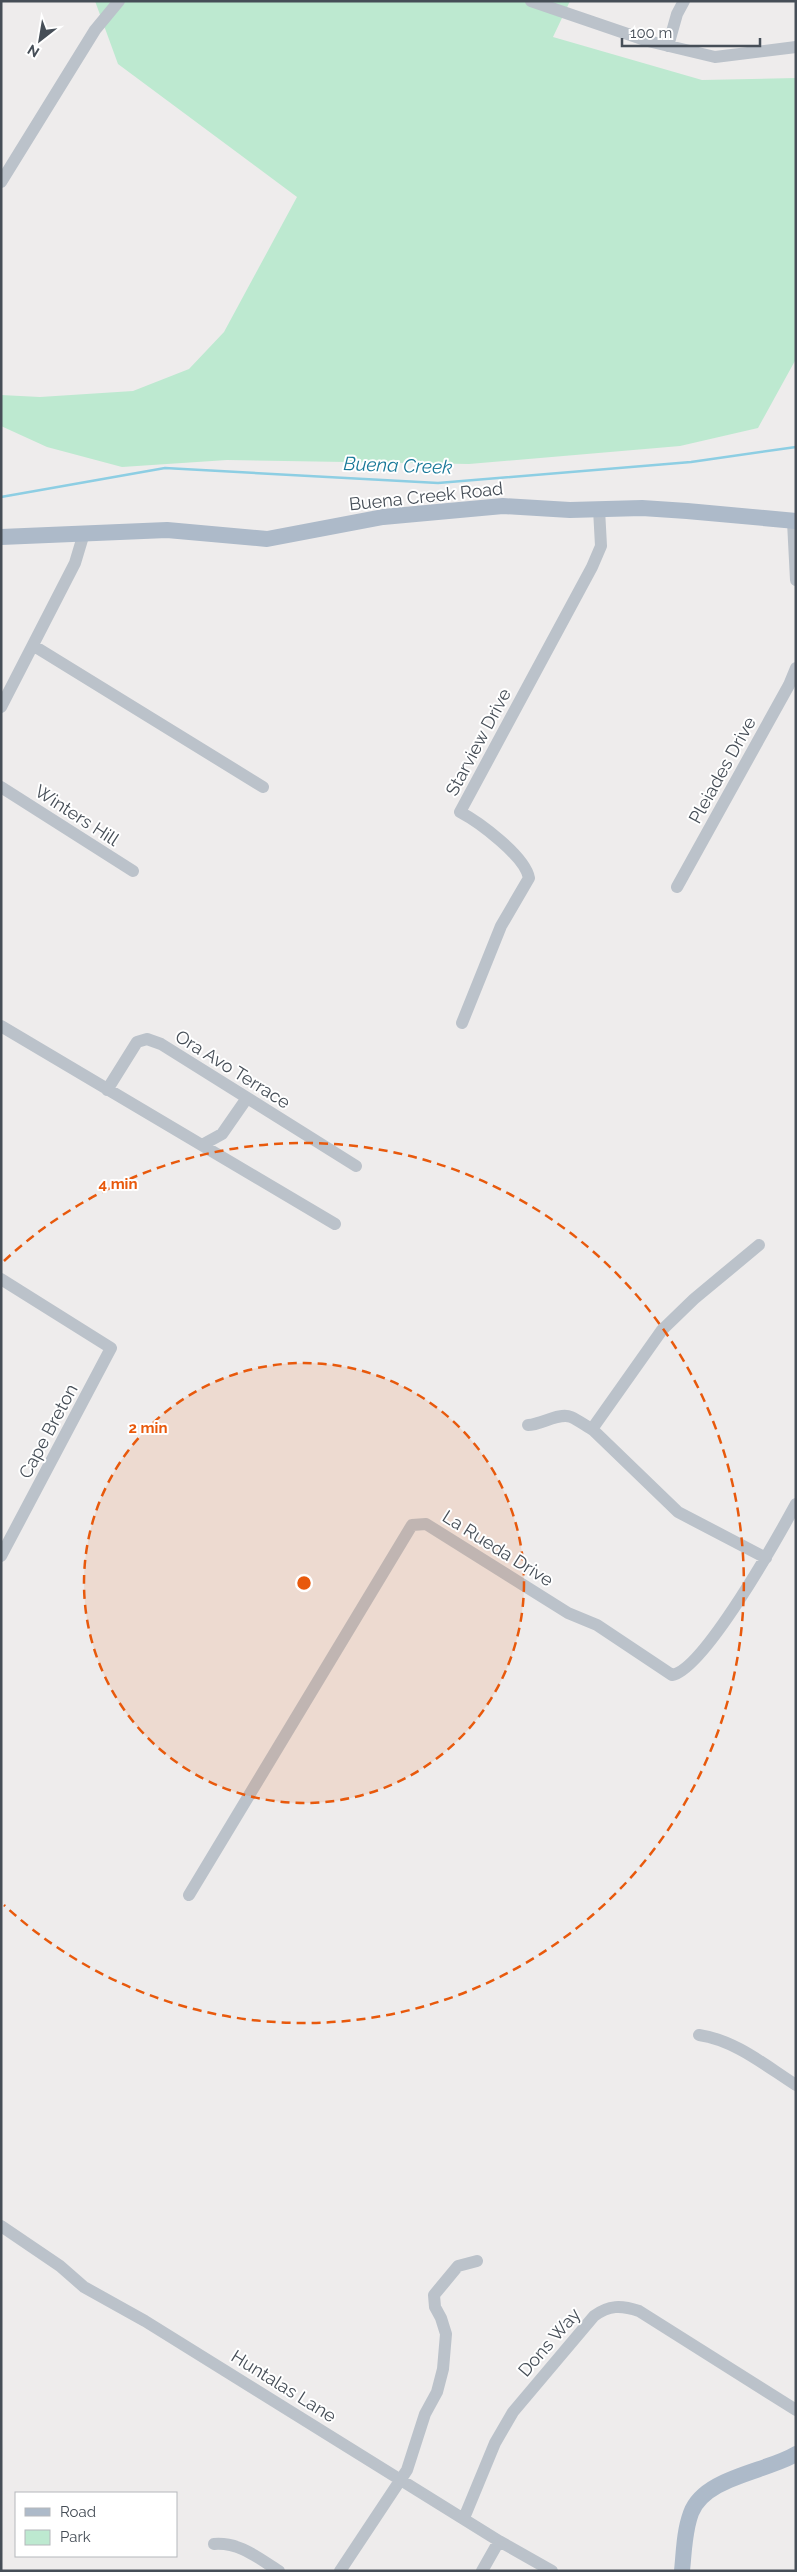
<svg xmlns="http://www.w3.org/2000/svg" width="797" height="2572" font-family="Raleway,sans-serif">
<style>
.green{fill:#bde9d0}
.lines{fill:none;stroke-linecap:round;stroke-linejoin:round}
.stream{stroke:#8dcee3;stroke-width:2.5}
.minor{stroke:#bbc2ca;stroke-width:12}
.major{stroke:#adbac9;stroke-width:16}
.ring{fill:none;stroke:#e8590c;stroke-width:2.5;stroke-dasharray:9 6}
.labels{text-anchor:middle;dominant-baseline:central;stroke-width:4;stroke-linejoin:round;paint-order:stroke}
.street-label{font-size:18px;fill:#464e57;stroke:#fff}
.water-label{font-size:19px;font-style:italic;fill:#187898;stroke:#fff}
.centre{fill:#e8590c;stroke:#fff;stroke-width:2.5}
.ring-label{font-size:15px;text-anchor:middle;font-weight:bold;fill:#e8590c;stroke:#fff;stroke-width:4;stroke-linejoin:round;paint-order:stroke}
</style>
<rect width="100%" height="100%" fill="#eeecec"/>
<path class="green" d="M 95,1 L 570,1 L 553,37 L 702,80 L 796,78 L 796,359 L 758,428 L 680,446 L 469,464 L 227,460 L 122,467 L 47,447 L 1,426 L 1,395 L 40,397 L 133,391 L 189,369 L 224,332 L 297,197 L 118,64 Z"/>
<g class="lines">
<path class="stream" d="M 1,497 L 165,468 L 438,483 L 691,462 L 796,447"/>
<path class="minor" d="M 531,1 L 648,41 L 715,57 L 796,47
M 668,46 L 677,14 L 684,1
M 1,182 L 95,30 L 119,1
M 793,522 L 796,580
M 34,646 L 263,787
M 1,707 L 75,563 L 84,533
M 1,787 L 133,871
M 677,887 L 789,685 L 796,668
M 462,1023 L 501,926 L 529,878 C 525,856 479,822 460,812 L 592,567 L 601,546 L 599,509
M 1,1026 L 335,1224
M 107,1090 L 137,1042 L 147,1039 L 161,1044 L 356,1166
M 202,1145 L 222,1134 L 247,1098
M 759,1245 L 694,1299 L 662,1330 L 592,1429 L 678,1512 L 766,1558
M 1,1279 L 111,1348 L 1,1556
M 528,1425 C 541,1425 559,1412 571,1417 C 578,1420 586,1426 593,1430
M 189,1895 L 412,1525 L 426,1524 L 568,1613 L 597,1625 L 672,1675 C 704,1670 779,1535 796,1504
M 699,2035 C 735,2040 766,2066 796,2085
M 1,2226 L 60,2266 L 84,2287 L 145,2321 L 499,2541 L 552,2571
M 464,2518 L 495,2443 L 513,2412 L 594,2316 C 609,2305 621,2305 639,2311 L 796,2410
M 214,2544 C 240,2542 258,2558 279,2571
M 340,2571 L 407,2470 L 425,2414 L 437,2392 L 443,2369 L 446,2334 L 441,2318 L 435,2307 L 434,2295 L 458,2266 L 477,2261
M 482,2571 L 499,2541"/>
<path class="major" d="M 1,537 L 167,530 L 267,539 L 383,517 L 503,506 L 570,510 L 642,508 L 687,511 L 796,521
M 682,2571 C 684,2552 684,2532 691,2513 C 704,2477 766,2472 796,2454"/>
</g>
<circle cx="304" cy="1583" r="220" fill="#e8590c" fill-opacity=".12"/>
<g class="ring">
<circle cx="304" cy="1583" r="220"/>
<path d="M4 1261A440 440 0 1 1 4 1905"/>
</g>
<g class="labels">
<g class="street-label">
<text transform="translate(426 496) rotate(-6)">Buena Creek Road</text>
<text transform="translate(478 742) rotate(-62)">Starview Drive</text>
<text transform="translate(722 770) rotate(-61)">Pleiades Drive</text>
<text transform="translate(77 815) rotate(33)">Winters Hill</text>
<text transform="translate(233 1069) rotate(32)">Ora Avo Terrace</text>
<text transform="translate(48 1431) rotate(-62)">Cape Breton</text>
<text transform="translate(498 1548) rotate(32)">La Rueda Drive</text>
<text transform="translate(549 2342) rotate(-49)">Dons Way</text>
<text transform="translate(284 2386) rotate(32)">Huntalas Lane</text>
</g>
<g class="water-label">
<text transform="translate(398 465) rotate(2)">Buena Creek</text>
</g>
</g>
<circle cx="304" cy="1583" r="8" class="centre"/>
<g class="ring-label">
<text x="118" y="1189">4 min</text>
<text x="148" y="1433">2 min</text>
</g>
<rect width="797" height="2572" fill="none" stroke="#464e57" stroke-width="5"/>
<rect x="15" y="2492" width="162" height="65" fill="#ffffff" stroke="#b5b8bc"/>
<rect x="25" y="2508" width="25" height="8" fill="#adbac9" stroke="#b5b8bc"/>
<text x="60" y="2517" font-size="15" fill="#464e57">Road</text>
<rect x="25" y="2530" width="25" height="15" fill="#bde9d0" stroke="#b5b8bc"/>
<text x="60" y="2542" font-size="15" fill="#464e57">Park</text>
<g transform="translate(40 40) rotate(211)" stroke="#ffffff" stroke-width="4" paint-order="stroke">
<path d="M0-4L9 19L0 12L-9 19Z" fill="#464e57"/>
<text y="-8" font-size="14" font-weight="bold" text-anchor="middle" fill="#464e57">N</text>
</g>
<path d="M622 38v8h138v-8" fill="none" stroke="#464e57" stroke-width="2.5"/>
<text x="630" y="38" font-size="15" fill="#464e57" stroke="#ffffff" stroke-width="4" paint-order="stroke">100 m</text>
</svg>
